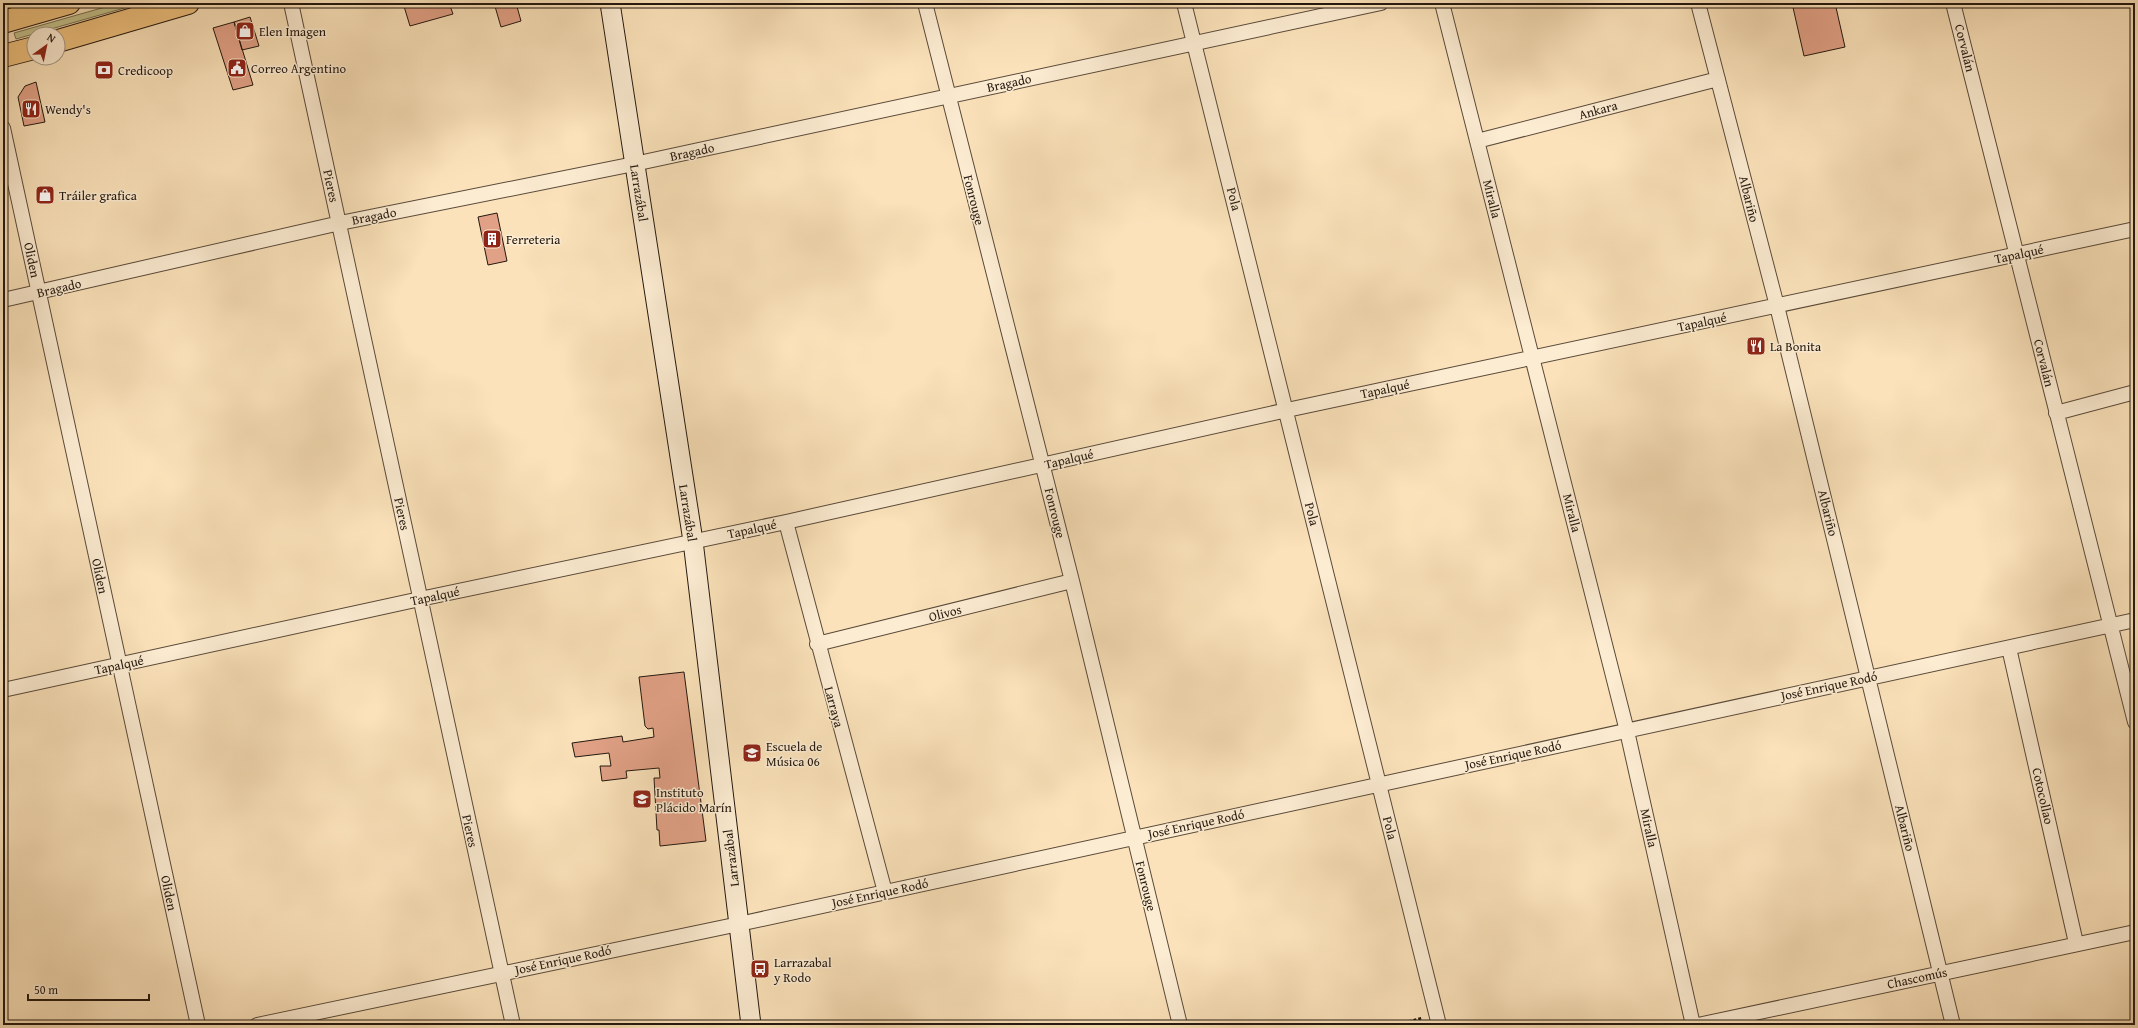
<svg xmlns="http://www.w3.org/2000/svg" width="2138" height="1028" font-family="'Gentium Book Plus',serif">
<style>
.green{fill:#c4c28c;stroke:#746d4e}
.building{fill:#e1a186;stroke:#24180f}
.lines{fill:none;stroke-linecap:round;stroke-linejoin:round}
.street-casing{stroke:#5a4a3a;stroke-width:16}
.secondary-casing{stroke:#24180f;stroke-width:21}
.primary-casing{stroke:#24180f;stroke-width:24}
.path{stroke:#24180f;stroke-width:2.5;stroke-dasharray:3 2;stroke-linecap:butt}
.street{stroke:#fcecd2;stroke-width:14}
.secondary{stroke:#fcecd2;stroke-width:19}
.primary{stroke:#eec17d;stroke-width:22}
.labels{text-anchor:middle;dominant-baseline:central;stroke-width:3;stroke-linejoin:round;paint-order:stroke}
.poi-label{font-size:13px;fill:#24180f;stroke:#fcecd2;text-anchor:start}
.street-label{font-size:13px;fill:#24180f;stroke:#fcecd2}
</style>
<rect width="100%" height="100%" fill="#fbe2ba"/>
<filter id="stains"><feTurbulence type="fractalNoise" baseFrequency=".005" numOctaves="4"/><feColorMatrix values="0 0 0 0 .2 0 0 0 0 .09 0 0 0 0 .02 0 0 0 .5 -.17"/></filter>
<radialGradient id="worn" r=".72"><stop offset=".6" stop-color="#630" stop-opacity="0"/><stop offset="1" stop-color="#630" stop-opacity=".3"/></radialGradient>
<path class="green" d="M 119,3 L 142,3 L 16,39 L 14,33 Z"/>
<path class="building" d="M 403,3 L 449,3 L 453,14 L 410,26 Z
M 494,3 L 516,3 L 521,21 L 501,27 Z
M 1792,3 L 1835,3 L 1845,47 L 1804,56 Z
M 250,17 L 259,46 L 242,50 L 234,22 Z
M 234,22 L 253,85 L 233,90 L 213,28 Z
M 36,82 L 45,122 L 24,126 L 18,97 L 25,86 Z
M 497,213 L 507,261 L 488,265 L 478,217 Z
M 684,672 L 706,841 L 660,846 L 659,830 L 657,830 L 654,778 L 660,778 L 659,768 L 626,771 L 627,778 L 602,781 L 600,766 L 611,766 L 609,753 L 575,757 L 572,743 L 622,736 L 623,742 L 654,737 L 653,728 L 648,729 L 645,726 L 639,677 Z"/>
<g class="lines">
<defs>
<path id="street" d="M 291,3 L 513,1025
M 925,3 L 1072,581 L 1180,1025
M 1184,3 L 1439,1025
M 1442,3 L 1627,731 L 1693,1025
M 1698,3 L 1777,306 L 1953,1025
M 1953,3 L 2135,722
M 3,128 L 198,1025
M 1477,141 L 1718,79
M 3,300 L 340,223 L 634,164 L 1381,3
M 2056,413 L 2135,392
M 786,522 L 885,892
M 817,644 L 1072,581
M 2009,648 L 2076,943
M 3,690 L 420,599 L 786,522 L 1287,410 L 2135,229
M 257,1025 L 739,924 L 2135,620
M 1698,1025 L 2135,932"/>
<path id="secondary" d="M 610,3 L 693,541 L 751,1025"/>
<path id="primary" d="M 3,22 L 69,3
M 58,41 L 188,3
M 3,56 L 34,48"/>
</defs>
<use href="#street" class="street-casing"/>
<use href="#secondary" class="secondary-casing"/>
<use href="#primary" class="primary-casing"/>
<path class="path" d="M 1394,1025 L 1422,1018"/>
<use href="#street" class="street"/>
<use href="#secondary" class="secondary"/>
<use href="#primary" class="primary"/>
</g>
<defs>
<symbol id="shop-square" viewBox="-11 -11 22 22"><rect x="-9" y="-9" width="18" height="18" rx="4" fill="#8f2418" stroke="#fcecd2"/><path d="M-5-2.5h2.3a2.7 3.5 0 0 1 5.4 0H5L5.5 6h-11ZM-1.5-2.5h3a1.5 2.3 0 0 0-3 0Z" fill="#fff"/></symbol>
<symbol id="civic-square" viewBox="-11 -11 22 22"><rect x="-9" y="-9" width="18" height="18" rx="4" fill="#8f2418" stroke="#fcecd2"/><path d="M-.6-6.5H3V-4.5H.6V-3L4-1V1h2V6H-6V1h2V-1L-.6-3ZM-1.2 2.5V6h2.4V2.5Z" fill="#fff"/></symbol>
<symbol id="bank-square" viewBox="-11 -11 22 22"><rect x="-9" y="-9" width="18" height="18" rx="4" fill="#8f2418" stroke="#fcecd2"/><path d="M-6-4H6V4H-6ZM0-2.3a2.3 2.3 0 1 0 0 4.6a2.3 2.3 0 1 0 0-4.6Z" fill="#fff"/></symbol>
<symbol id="restaurant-square" viewBox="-11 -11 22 22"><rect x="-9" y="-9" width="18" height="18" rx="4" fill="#8f2418" stroke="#fcecd2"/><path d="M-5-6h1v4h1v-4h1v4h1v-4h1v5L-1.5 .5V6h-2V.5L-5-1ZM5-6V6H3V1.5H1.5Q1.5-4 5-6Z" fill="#fff"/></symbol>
<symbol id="building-square" viewBox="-11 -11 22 22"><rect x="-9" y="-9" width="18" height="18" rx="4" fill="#8f2418" stroke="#fcecd2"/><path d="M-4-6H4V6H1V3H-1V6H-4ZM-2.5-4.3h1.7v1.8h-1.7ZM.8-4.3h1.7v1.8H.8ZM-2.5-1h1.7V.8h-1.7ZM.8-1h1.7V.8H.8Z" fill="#fff"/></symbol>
<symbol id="school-square" viewBox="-11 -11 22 22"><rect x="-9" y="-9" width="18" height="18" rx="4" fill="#8f2418" stroke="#fcecd2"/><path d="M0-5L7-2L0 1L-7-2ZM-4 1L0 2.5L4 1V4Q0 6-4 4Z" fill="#fff"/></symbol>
<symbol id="bus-square" viewBox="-11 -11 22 22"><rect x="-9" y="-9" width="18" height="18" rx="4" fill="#8f2418" stroke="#fcecd2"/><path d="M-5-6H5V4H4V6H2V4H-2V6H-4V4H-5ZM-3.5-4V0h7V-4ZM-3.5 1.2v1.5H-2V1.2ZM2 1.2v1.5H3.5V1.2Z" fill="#fff"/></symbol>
</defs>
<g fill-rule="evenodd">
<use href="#shop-square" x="234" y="20" width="22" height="22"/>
<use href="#civic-square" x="226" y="57" width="22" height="22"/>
<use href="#bank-square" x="93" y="59" width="22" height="22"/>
<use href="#restaurant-square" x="20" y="98" width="22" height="22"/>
<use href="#shop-square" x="34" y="184" width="22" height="22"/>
<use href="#building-square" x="481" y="228" width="22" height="22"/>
<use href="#restaurant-square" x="1745" y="335" width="22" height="22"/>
<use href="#school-square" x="741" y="742" width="22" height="22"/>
<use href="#school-square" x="631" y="788" width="22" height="22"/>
<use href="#bus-square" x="749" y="958" width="22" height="22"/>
</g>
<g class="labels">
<g class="poi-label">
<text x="259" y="31">Elen Imagen</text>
<text x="251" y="68">Correo Argentino</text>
<text x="118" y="70">Credicoop</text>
<text x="45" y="109">Wendy's</text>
<text x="59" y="195">Tráiler grafica</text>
<text x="506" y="239">Ferreteria</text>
<text x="1770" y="346">La Bonita</text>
<text x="766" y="746">Escuela de<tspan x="766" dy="15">Música 06</tspan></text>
<text x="656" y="792">Instituto<tspan x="656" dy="15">Plácido Marín</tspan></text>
<text x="774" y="962">Larrazabal<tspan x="774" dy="15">y Rodo</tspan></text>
</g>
<g class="street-label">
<text transform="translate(1965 48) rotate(76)">Corvalán</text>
<text transform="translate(1009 83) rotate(-12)">Bragado</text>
<text transform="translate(1598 110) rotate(-15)">Ankara</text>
<text transform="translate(692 152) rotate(-12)">Bragado</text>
<text transform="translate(331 186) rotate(78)">Pieres</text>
<text transform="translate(639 193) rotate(81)">Larrazábal</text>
<text transform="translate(1234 199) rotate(76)">Pola</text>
<text transform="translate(1492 199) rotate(76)">Miralla</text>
<text transform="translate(1749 199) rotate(76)">Albariño</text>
<text transform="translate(974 200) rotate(76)">Fonrouge</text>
<text transform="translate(374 216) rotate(-11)">Bragado</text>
<text transform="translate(2019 254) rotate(-12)">Tapalqué</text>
<text transform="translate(32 260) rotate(78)">Oliden</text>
<text transform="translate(59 288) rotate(-13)">Bragado</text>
<text transform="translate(1702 322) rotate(-12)">Tapalqué</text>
<text transform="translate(2044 363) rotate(76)">Corvalán</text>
<text transform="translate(1385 389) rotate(-12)">Tapalqué</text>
<text transform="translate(1069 459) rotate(-13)">Tapalqué</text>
<text transform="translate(688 513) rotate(81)">Larrazábal</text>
<text transform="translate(1055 513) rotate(76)">Fonrouge</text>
<text transform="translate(1572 513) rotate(76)">Miralla</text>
<text transform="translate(1828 513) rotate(76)">Albariño</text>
<text transform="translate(402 514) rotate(78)">Pieres</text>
<text transform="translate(1312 514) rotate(76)">Pola</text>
<text transform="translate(752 529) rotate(-12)">Tapalqué</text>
<text transform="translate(100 576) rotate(78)">Oliden</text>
<text transform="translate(435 596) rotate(-12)">Tapalqué</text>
<text transform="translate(945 613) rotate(-14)">Olivos</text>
<text transform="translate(119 665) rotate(-12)">Tapalqué</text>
<text transform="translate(1829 686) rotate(-12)">José Enrique Rodó</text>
<text transform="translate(834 707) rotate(75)">Larraya</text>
<text transform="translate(1513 755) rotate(-12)">José Enrique Rodó</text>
<text transform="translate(2043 796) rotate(77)">Cotocollao</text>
<text transform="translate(1196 824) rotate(-12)">José Enrique Rodó</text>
<text transform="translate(1390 828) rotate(76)">Pola</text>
<text transform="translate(1649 828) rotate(78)">Miralla</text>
<text transform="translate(1905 828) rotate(76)">Albariño</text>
<text transform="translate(470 831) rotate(78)">Pieres</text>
<text transform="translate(731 858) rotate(-97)">Larrazábal</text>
<text transform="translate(1146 886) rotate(76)">Fonrouge</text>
<text transform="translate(169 893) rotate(78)">Oliden</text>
<text transform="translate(880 893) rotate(-12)">José Enrique Rodó</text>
<text transform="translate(563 960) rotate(-12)">José Enrique Rodó</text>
<text transform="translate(1917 978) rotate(-12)">Chascomús</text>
</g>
</g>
<rect width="2138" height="1028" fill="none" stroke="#fbe2ba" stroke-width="16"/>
<rect x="4" y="4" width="2130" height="1020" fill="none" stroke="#24180f" stroke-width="2"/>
<rect x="8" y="8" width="2122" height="1012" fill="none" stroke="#24180f"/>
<g transform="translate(46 46) rotate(33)"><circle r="19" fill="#fcecd2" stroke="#a69784"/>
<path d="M0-3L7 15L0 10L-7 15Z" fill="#8f2418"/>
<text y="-6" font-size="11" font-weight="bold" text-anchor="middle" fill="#24180f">N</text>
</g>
<path d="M28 994v6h121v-6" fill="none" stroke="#24180f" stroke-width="2"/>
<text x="34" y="994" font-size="12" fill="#24180f" stroke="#fcecd2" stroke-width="3" paint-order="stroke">50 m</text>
<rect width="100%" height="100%" filter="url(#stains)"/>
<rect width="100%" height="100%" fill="url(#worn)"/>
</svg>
